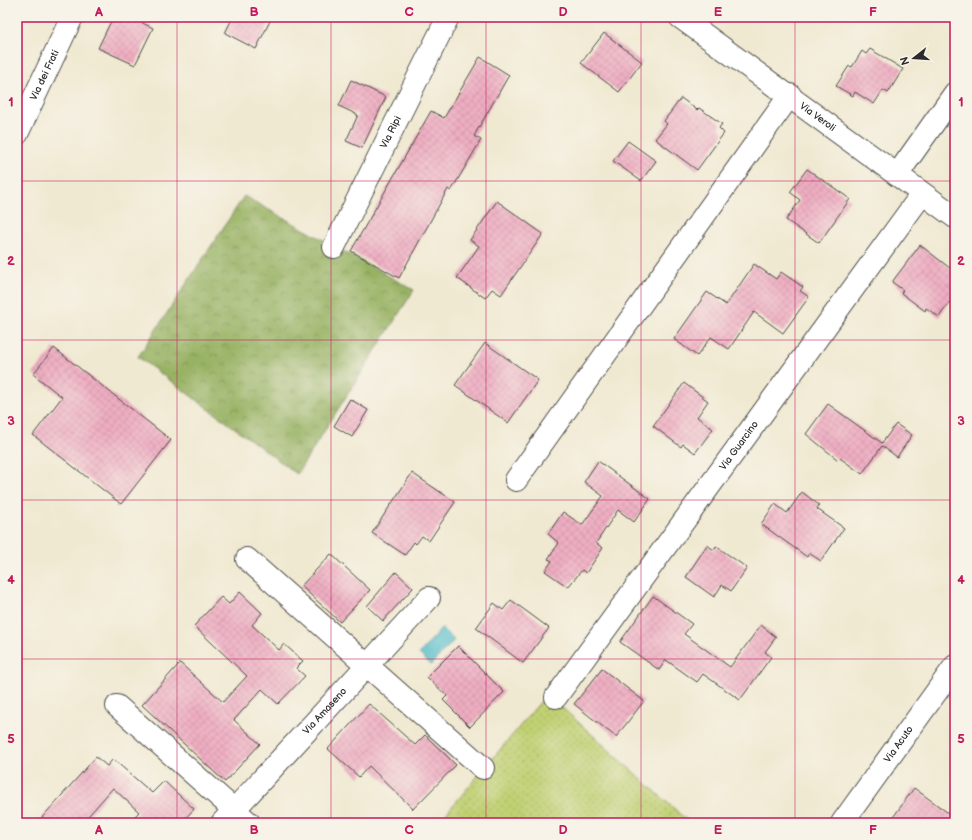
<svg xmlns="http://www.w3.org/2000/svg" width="972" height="840" font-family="'Balsamiq Sans',sans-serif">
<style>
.grass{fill:url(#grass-dots);stroke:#767e4e}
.forest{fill:url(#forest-crowns);stroke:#626e48}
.water{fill:#50bccb;stroke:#3e747b}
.building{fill:url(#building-cross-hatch)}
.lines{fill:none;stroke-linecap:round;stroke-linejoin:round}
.minor-casing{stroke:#494844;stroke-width:24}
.minor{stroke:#fff;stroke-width:22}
.grid{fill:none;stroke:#c2185b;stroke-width:1;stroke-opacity:0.55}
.labels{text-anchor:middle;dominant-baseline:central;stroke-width:4;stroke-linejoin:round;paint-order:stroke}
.street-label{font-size:10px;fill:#2b2b2b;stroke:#f7f3e8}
.neatline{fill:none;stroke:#c2185b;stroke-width:1.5}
.grid-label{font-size:13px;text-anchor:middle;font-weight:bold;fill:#c2185b}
</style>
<defs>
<pattern id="grass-dots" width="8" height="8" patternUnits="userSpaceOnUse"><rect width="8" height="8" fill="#c0d072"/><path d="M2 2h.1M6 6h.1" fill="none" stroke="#a5b363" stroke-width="1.8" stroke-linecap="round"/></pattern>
<pattern id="forest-crowns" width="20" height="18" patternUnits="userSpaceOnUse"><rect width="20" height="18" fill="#98b264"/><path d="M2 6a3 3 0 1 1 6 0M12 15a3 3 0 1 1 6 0" fill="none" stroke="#7c9153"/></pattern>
<pattern id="building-cross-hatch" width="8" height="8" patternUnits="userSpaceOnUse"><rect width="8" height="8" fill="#efaec2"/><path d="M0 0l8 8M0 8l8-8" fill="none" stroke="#cd96a7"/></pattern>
</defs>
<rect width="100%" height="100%" fill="#f7f3e8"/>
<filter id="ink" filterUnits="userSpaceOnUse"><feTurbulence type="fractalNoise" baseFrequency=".025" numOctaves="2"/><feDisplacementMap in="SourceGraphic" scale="8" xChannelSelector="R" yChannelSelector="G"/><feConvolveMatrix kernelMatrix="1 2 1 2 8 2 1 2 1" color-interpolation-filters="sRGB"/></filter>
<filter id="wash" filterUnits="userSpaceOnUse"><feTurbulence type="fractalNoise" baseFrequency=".012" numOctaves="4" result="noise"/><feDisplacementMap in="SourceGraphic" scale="16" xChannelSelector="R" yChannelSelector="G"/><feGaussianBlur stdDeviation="0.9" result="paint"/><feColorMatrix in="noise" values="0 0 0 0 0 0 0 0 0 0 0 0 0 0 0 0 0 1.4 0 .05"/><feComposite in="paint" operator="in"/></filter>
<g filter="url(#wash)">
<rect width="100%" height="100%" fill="#f0e9d2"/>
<path class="grass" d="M 547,694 L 690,823 L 438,823 Z"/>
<path class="forest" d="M 244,196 L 414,290 L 297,474 L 138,357 Z"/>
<path class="water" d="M 442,628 L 454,640 L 431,665 L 419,654 Z"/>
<g id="blocks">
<path class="building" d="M 113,17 L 130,17 L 153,28 L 135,65 L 98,48 Z
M 233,17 L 272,17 L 256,49 L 225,33 Z
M 604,33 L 642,62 L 619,92 L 581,63 Z
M 870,49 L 903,69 L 888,93 L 883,90 L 874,104 L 855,92 L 853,96 L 836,86 L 849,66 L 852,67 L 862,51 L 866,54 Z
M 480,57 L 509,75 L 474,136 L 481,140 L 451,191 L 448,189 L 399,278 L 351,251 L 431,111 L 444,118 Z
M 351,80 L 386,97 L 362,148 L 346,141 L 358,115 L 339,106 Z
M 681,98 L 697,110 L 699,108 L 722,124 L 719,128 L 724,133 L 697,170 L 655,139 L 667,124 L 664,121 Z
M 628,141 L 656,161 L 641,181 L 613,161 Z
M 807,169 L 850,199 L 819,243 L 786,220 L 800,200 L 790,192 Z
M 497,201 L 543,234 L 501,295 L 492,289 L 485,298 L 457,278 L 479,246 L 470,240 Z
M 920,245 L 955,272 L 955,295 L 939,317 L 926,308 L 925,311 L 901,293 L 903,290 L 892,282 Z
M 754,264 L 776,279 L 781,272 L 803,287 L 800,291 L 809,297 L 783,333 L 754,312 L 729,349 L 711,337 L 697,356 L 674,339 L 707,292 L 726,305 Z
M 485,343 L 538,380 L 508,423 L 455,385 Z
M 54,348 L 171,440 L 121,504 L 33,435 L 62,397 L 33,374 Z
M 684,383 L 708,401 L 697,417 L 713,429 L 695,453 L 683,444 L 681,447 L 653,426 Z
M 350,399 L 368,410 L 352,437 L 334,426 Z
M 828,404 L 882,443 L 896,424 L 912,435 L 897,457 L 882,446 L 862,474 L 840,458 L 838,460 L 806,434 Z
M 598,461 L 650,499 L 634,522 L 618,510 L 596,543 L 603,548 L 586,573 L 582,570 L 568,587 L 545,571 L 552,561 L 548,559 L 559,543 L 548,534 L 563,512 L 582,525 L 603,496 L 584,482 Z
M 412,473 L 455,502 L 429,541 L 422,536 L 416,544 L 414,542 L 405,555 L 372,533 Z
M 802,492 L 819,505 L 817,509 L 844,528 L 821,561 L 809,553 L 807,557 L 761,524 L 775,504 L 787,513 Z
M 707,545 L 714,550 L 716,546 L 747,568 L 731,591 L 722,585 L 714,597 L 686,577 Z
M 331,554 L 370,590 L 340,622 L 301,586 Z
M 396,572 L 413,588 L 383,621 L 367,606 Z
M 240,592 L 262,613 L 252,625 L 279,650 L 284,644 L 303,661 L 296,668 L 305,676 L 278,704 L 262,689 L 234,720 L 260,744 L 225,782 L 142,705 L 180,663 L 223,702 L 247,676 L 194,626 L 221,597 L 229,604 Z
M 653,596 L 692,624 L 684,634 L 730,667 L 761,625 L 776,637 L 765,652 L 771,657 L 740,700 L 703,674 L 697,682 L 666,660 L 659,670 L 620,642 Z
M 511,600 L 549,628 L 523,663 L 476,628 L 494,603 L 503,610 Z
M 458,646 L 504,692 L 470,727 L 443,700 L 447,696 L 427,677 Z
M 602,669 L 644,701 L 616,737 L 574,704 Z
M 369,704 L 415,745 L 425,735 L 456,765 L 413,809 L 369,766 L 359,777 L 328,749 Z
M 96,757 L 107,766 L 113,759 L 152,793 L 164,781 L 194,809 L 181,823 L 128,823 L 139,812 L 113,788 L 82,823 L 37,823 Z
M 914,788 L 955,818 L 955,823 L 889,823 Z"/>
</g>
</g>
<g filter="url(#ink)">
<use href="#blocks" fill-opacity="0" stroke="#494844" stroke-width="1"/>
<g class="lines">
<defs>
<g id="minor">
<path id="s1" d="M 680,17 L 955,217"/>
<path id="s2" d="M 17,134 L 72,17"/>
<path d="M 897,175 L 955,93"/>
<path id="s3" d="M 334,247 L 448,17"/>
<path d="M 516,480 L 790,95"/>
<path d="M 247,559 L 483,768"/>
<path id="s4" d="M 556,697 L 922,194"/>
<path d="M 117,706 L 249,823"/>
<path id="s5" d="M 222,823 L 429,598"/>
<path id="s6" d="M 842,823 L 955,666"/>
</g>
</defs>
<use href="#minor" class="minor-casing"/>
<use href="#minor" class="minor"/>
</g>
</g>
<path class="grid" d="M 177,17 L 177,823M 331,17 L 331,823M 486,17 L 486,823M 641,17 L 641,823M 795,17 L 795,823M 17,181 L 955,181M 17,340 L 955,340M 17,500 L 955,500M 17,659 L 955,659"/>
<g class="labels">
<g class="street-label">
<text stroke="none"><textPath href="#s2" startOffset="65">Via dei Frati</textPath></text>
<text stroke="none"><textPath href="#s1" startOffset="170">Via Veroli</textPath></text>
<text stroke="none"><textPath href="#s3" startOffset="128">Via Ripi</textPath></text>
<text stroke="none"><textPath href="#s4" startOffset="311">Via Guarcino</textPath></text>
<text stroke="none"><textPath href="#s5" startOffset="152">Via Amaseno</textPath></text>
<text stroke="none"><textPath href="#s6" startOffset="97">Via Acuto</textPath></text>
</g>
</g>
<rect width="972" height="840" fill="none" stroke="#f7f3e8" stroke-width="44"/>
<g transform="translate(914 58) rotate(253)" stroke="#f7f3e8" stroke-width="3" paint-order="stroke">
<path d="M0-3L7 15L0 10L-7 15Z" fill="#2b2b2b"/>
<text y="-6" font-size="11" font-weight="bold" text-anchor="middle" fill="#2b2b2b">N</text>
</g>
<rect x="22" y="22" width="928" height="796" class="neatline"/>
<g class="grid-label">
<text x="99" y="16">A</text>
<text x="254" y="16">B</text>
<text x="409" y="16">C</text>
<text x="563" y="16">D</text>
<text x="718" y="16">E</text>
<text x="873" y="16">F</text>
<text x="11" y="106">1</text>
<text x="961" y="106">1</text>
<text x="11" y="265">2</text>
<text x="961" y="265">2</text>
<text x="11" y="425">3</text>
<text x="961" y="425">3</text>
<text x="11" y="584">4</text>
<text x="961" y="584">4</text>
<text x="11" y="743">5</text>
<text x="961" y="743">5</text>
<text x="99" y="834">A</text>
<text x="254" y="834">B</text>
<text x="409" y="834">C</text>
<text x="563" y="834">D</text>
<text x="718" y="834">E</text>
<text x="873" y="834">F</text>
</g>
</svg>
